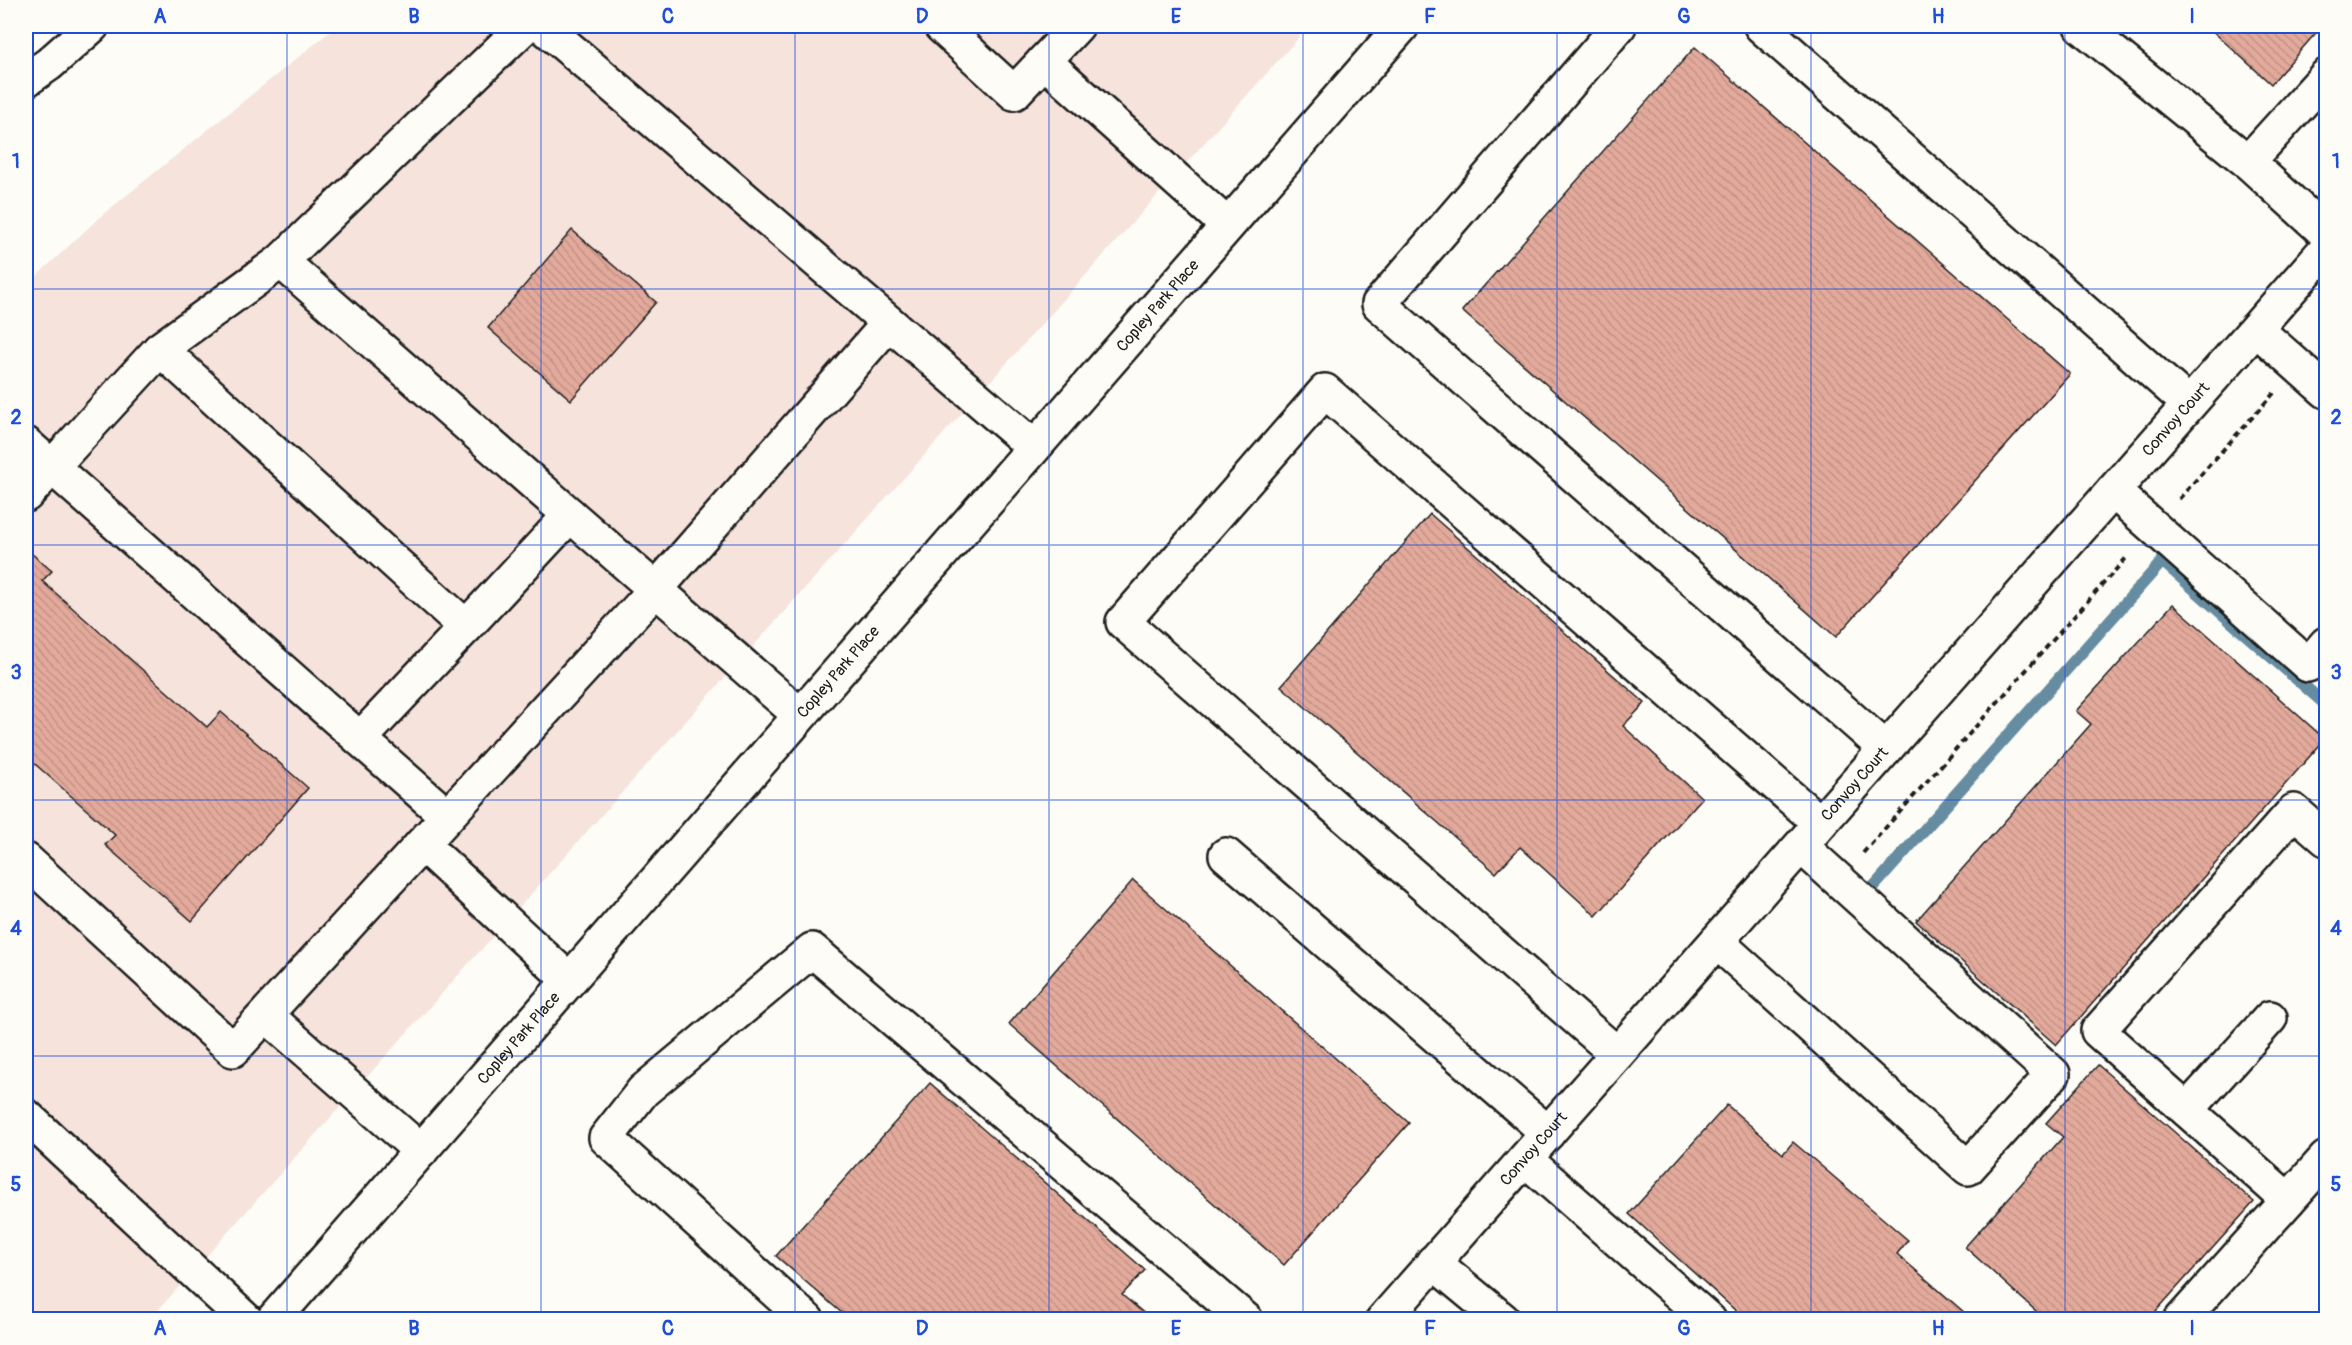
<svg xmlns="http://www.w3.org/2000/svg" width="2352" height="1345" font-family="Pangolin,sans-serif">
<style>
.built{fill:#f5e3dc}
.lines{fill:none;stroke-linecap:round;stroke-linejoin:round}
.stream{stroke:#668ca1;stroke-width:12}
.building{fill:url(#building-back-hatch);stroke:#1c1c1c;stroke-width:1.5}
.minor-casing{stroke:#1c1c1c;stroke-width:38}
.major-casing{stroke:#1c1c1c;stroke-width:38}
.highway-casing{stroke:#1c1c1c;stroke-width:38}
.path{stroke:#1c1c1c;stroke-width:4;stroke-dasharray:6 4.5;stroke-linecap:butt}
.minor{stroke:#fdfcf7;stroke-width:33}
.major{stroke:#fdfcf7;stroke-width:33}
.highway{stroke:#fdfcf7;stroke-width:33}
.grid{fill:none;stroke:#1d4ed8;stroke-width:1.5;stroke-opacity:0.55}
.labels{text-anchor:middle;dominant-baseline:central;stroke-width:4.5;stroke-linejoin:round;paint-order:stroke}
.street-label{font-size:16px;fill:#1c1c1c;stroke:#fdfcf7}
.neatline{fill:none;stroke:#1d4ed8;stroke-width:2}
.grid-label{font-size:20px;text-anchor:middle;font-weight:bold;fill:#1d4ed8}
</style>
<defs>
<pattern id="building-back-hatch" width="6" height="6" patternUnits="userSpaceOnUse" patternTransform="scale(1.5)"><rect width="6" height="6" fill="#e3aa9c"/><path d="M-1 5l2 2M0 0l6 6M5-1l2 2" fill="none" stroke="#c29286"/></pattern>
</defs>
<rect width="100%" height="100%" fill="#fdfcf7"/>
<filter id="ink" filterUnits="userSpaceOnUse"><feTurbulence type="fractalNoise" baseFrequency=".0167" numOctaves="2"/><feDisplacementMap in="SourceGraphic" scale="12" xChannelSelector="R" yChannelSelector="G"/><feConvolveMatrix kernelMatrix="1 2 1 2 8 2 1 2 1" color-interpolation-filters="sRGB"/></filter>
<g filter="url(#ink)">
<path class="built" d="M 337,26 L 1309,26 L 150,1319 L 26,1320 L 26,286 L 101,216 Z"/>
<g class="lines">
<path class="stream" d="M 2162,561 L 2326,705
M 1862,900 L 2175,547"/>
</g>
<path class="building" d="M 2207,26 L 2322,26 L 2271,84 Z
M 1695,47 L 2070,374 L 1836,637 L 1462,311 Z
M 572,230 L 656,302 L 571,400 L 488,328 Z
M 1430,514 L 1645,703 L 1623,726 L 1702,798 L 1596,916 L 1520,847 L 1496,873 L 1281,686 Z
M 31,553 L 52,571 L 42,581 L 207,727 L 221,712 L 308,788 L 192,921 L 105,845 L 115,835 L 26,756 L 26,559 Z
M 2173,604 L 2325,739 L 2056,1045 L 1916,921 L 2091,724 L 2076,711 Z
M 1133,880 L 1409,1123 L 1284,1265 L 1009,1024 Z
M 2098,1065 L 2254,1202 L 2148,1320 L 2046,1320 L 1965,1247 L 2063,1137 L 2046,1123 Z
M 930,1083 L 1145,1270 L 1122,1295 L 1152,1320 L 850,1320 L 776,1256 Z
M 1727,1105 L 1783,1154 L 1793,1142 L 1908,1240 L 1897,1254 L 1973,1320 L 1746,1320 L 1629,1214 Z"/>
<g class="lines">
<defs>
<g id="minor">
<path d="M 525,26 L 281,261 L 160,349 L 466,627 L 570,515 L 800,715"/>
<path d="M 543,26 L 1034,447"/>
<path d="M 941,26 L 1014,93 L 1077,26"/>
<path d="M 1619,26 L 1379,304 L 1886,749"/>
<path d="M 1761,26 L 2189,404"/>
<path d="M 2081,26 L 2248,162"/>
<path d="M 1044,61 L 1227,225"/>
<path d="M 2326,76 L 2248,162 L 2326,233"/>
<path d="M 281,261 L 570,515"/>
<path d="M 2256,329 L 2326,391"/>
<path d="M 26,444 L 447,816"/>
<path d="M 2113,491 L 2308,665 L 2326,644"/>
<path d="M 26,495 L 160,349"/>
<path d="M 360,739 L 466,627"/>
<path d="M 422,844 L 569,980"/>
<path d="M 1226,855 L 1548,1133"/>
<path d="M 26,860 L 233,1050 L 656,589 L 889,323"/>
<path d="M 1717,942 L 1968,1168 L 2053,1074 L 1801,846"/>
<path d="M 266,1015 L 421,1151"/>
<path d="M 1617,1054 L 1123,622 L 1325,391 L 1820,823"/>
<path d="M 2187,1110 L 2270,1018"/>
<path d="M 26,1116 L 246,1320"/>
<path d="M 1525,1159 L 1709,1320"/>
<path d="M 2288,1200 L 2098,1031 L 2294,811 L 2326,839"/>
<path d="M 1433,1262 L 1503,1320"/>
<path d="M 807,1320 L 606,1138 L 643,1091 L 812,950 L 1246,1320"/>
<path id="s1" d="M 1383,1320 L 2326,249"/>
<path d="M 2181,1320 L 2326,1158"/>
</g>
<g id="major">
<path id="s2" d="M 273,1320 L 1402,26"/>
</g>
<path id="highway" d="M 26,80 L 49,64 L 92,26"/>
</defs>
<use href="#minor" class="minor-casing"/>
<use href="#major" class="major-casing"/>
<use href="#highway" class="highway-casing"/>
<path class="path" d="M 2179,499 L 2274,393
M 1863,853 L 2128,556"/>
<use href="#minor" class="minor"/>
<use href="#major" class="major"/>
<use href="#highway" class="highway"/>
</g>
</g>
<path class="grid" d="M 287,26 L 287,1320M 541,26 L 541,1320M 795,26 L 795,1320M 1049,26 L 1049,1320M 1303,26 L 1303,1320M 1557,26 L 1557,1320M 1811,26 L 1811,1320M 2065,26 L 2065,1320M 26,289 L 2326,289M 26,545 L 2326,545M 26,800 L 2326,800M 26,1056 L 2326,1056"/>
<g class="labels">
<g class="street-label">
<text stroke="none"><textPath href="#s2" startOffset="1346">Copley Park Place</textPath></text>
<text stroke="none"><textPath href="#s1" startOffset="1200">Convoy Court</textPath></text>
<text stroke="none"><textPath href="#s2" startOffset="860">Copley Park Place</textPath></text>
<text stroke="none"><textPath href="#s1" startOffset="714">Convoy Court</textPath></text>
<text stroke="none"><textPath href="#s2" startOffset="374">Copley Park Place</textPath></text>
<text stroke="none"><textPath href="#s1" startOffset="228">Convoy Court</textPath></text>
</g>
</g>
<rect width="2352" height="1345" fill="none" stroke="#fdfcf7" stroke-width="66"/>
<rect x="33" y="33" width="2286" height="1279" class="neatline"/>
<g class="grid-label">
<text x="160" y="23">A</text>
<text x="414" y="23">B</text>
<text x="668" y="23">C</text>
<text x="922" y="23">D</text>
<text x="1176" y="23">E</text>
<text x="1430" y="23">F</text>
<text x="1684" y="23">G</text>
<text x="1938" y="23">H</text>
<text x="2192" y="23">I</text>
<text x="16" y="168">1</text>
<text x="2336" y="168">1</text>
<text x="16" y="424">2</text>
<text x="2336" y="424">2</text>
<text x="16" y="679">3</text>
<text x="2336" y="679">3</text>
<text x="16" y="935">4</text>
<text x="2336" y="935">4</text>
<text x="16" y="1191">5</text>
<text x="2336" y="1191">5</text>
<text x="160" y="1335">A</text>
<text x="414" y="1335">B</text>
<text x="668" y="1335">C</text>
<text x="922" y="1335">D</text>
<text x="1176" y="1335">E</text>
<text x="1430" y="1335">F</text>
<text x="1684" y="1335">G</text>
<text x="1938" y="1335">H</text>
<text x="2192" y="1335">I</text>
</g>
</svg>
